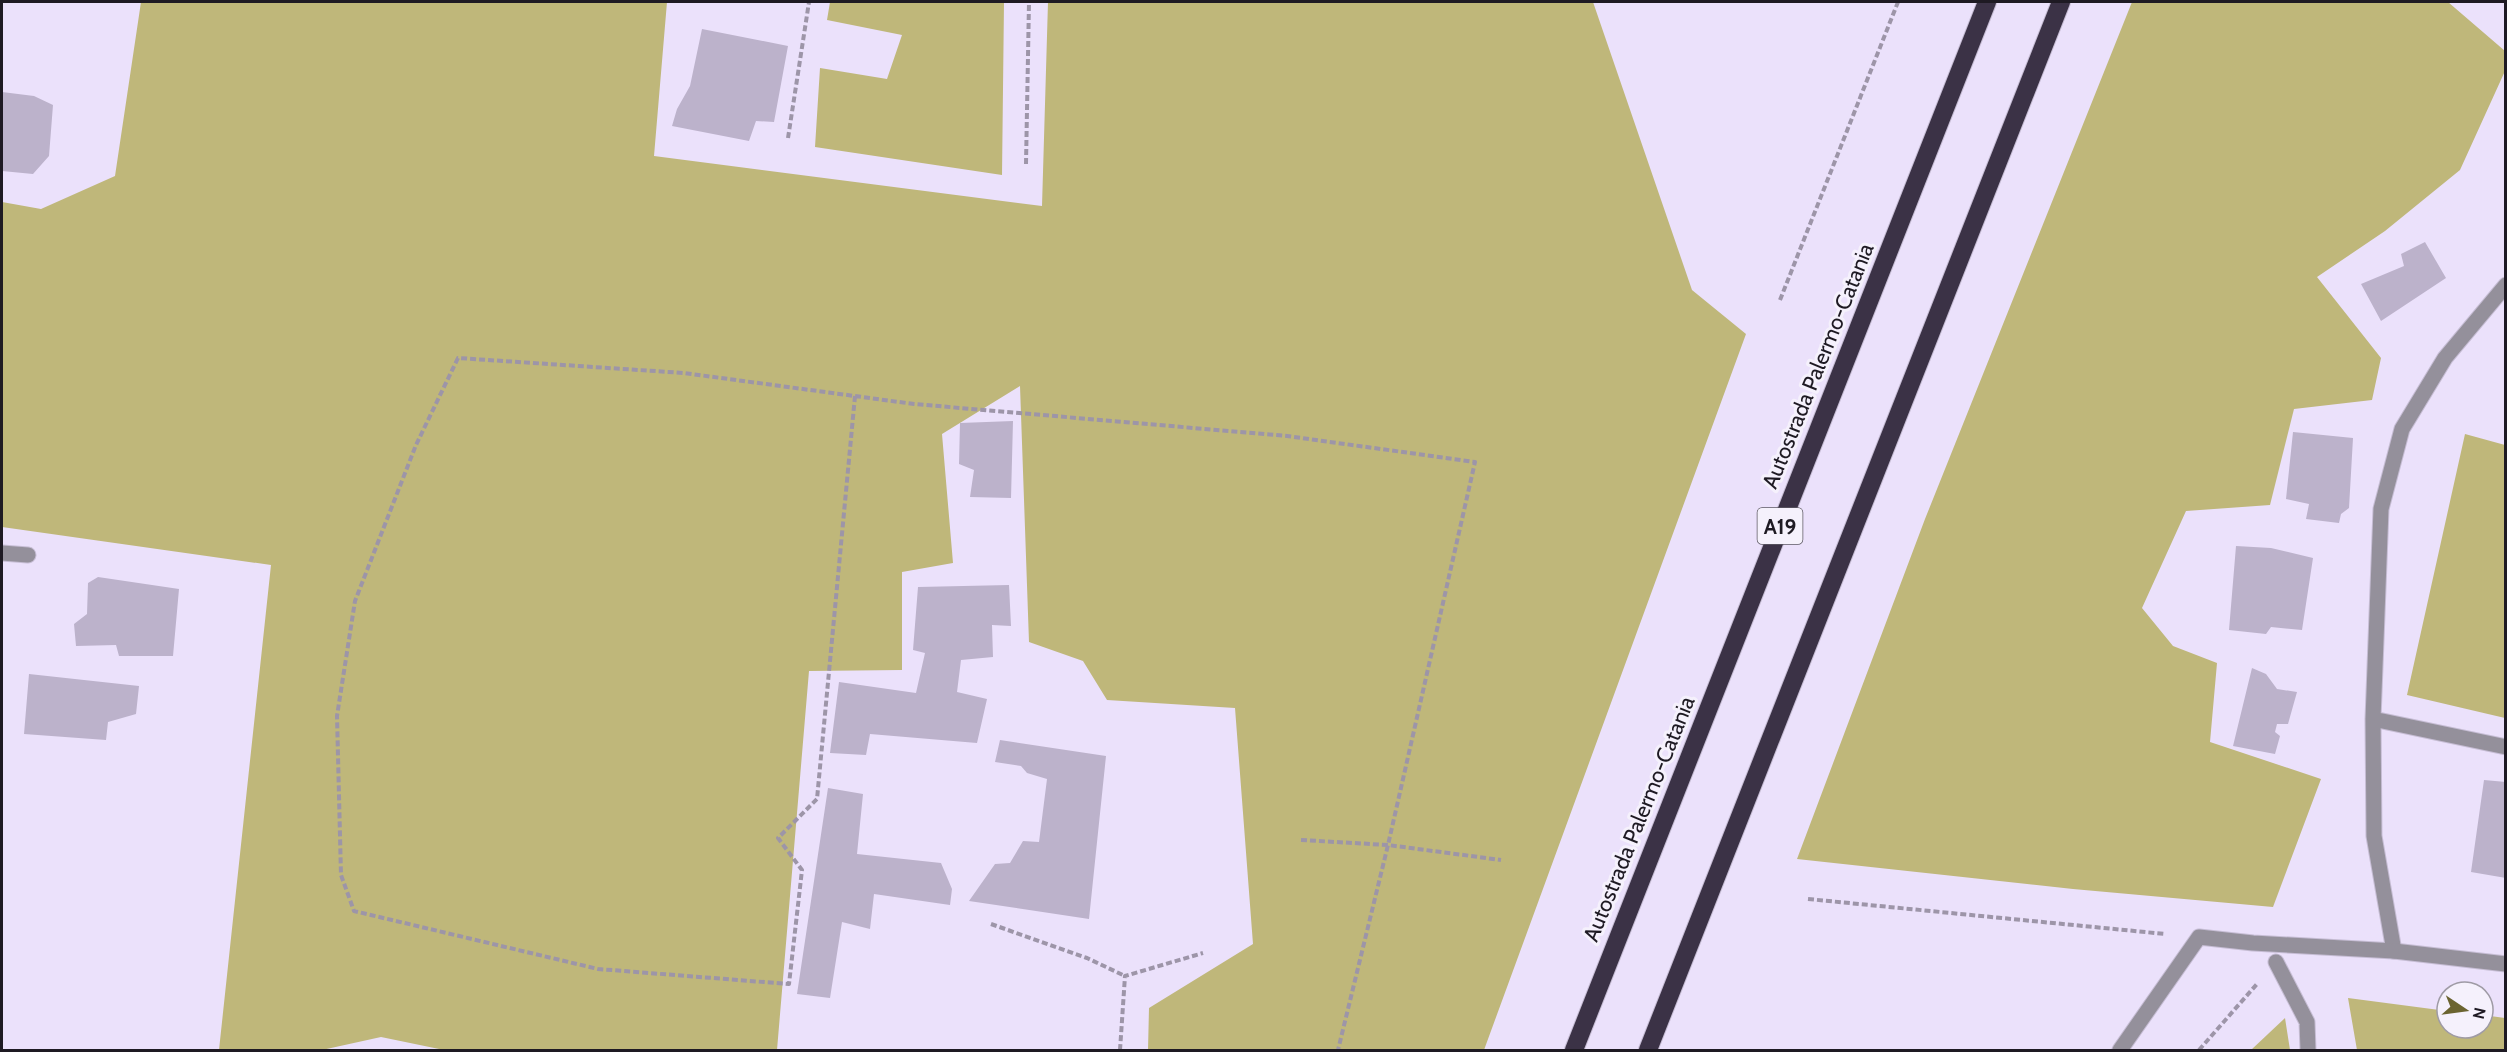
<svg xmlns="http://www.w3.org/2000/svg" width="2507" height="1052" font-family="Cabin,sans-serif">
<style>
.green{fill:#bfb77a}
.building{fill:#bcb2cb}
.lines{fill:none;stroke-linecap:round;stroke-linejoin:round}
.service-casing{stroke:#c6bdd4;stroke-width:17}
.minor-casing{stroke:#c6bdd4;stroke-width:17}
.motorway-casing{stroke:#c6bdd4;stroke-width:20}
.path{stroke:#9d95a8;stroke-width:4;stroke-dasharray:6 3;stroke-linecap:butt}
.service{stroke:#94909b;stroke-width:15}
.minor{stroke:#94909b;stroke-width:15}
.motorway{stroke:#3b3246;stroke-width:18}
.labels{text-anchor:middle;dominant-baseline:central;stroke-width:6;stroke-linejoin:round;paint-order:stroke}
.shield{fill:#f5f1fc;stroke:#5e5a64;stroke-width:1.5}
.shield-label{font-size:21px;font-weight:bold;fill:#1e1a23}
.street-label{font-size:22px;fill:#1e1a23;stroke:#f5f1fc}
</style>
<rect width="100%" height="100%" fill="#ebe1fb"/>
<path class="green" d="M 141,2 L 667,2 L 654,156 L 1042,206 L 1048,2 L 1593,2 L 1692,290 L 1746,334 L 1484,1050 L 1148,1050 L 1149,1008 L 1253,944 L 1235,708 L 1107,700 L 1083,661 L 1029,642 L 1020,386 L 942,434 L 953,563 L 902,572 L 902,670 L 809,671 L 777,1050 L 444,1050 L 381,1037 L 322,1050 L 219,1050 L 271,565 L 2,527 L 2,202 L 41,209 L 115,176 Z
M 830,2 L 1004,2 L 1002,175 L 815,147 L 820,68 L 887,79 L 902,35 L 827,20 Z
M 2132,2 L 2448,2 L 2505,51 L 2505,71 L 2460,170 L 2385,231 L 2317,277 L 2381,358 L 2372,400 L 2294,409 L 2270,505 L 2186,511 L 2142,608 L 2173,646 L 2217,663 L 2210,742 L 2321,779 L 2273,907 L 2073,889 L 1797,859 L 1925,519 Z
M 2465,434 L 2505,445 L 2505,718 L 2407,695 Z
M 2348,998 L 2447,1011 L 2447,1028 L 2483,1028 L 2483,1015 L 2505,1018 L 2505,1050 L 2357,1050 Z
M 2285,1018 L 2290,1050 L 2251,1050 Z"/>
<path class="building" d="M 702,29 L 788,46 L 774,122 L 756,121 L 749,141 L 672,126 L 677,109 L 690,86 Z
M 2,92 L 34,96 L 53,105 L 49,156 L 33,174 L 2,171 Z
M 2425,242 L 2446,278 L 2381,321 L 2361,284 L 2404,266 L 2401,254 Z
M 1013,421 L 1011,498 L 970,497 L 974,470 L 959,464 L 960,423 Z
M 2293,432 L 2353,438 L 2349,508 L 2341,514 L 2339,523 L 2306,519 L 2309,504 L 2286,499 Z
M 2236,546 L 2271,548 L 2313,558 L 2302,630 L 2271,627 L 2266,634 L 2229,630 Z
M 98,577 L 179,589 L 173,656 L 119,656 L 116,645 L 76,646 L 74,624 L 87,614 L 88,583 Z
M 1009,585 L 1011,626 L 992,625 L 993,657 L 961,660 L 957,692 L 987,699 L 977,743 L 870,734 L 866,755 L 830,753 L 839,682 L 916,693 L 925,653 L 913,650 L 918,587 Z
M 2252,668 L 2266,674 L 2277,689 L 2297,692 L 2288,724 L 2277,724 L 2275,732 L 2280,736 L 2275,754 L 2233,746 Z
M 29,674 L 139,686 L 136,714 L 108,722 L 106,740 L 24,734 Z
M 1000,740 L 1106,756 L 1089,919 L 969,901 L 995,864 L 1010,863 L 1023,841 L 1039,842 L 1047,779 L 1027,773 L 1021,766 L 995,762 Z
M 2484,780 L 2506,782 L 2506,878 L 2471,872 Z
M 828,788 L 863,794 L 857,854 L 941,863 L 952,889 L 950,905 L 874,894 L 870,929 L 842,922 L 830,998 L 797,994 Z"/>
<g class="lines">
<defs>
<path id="service" d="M 2,553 L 28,555
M 2373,719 L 2506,747
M 2394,951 L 2374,836 L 2373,719 L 2381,509 L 2402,429 L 2445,358 L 2506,285
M 2276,962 L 2307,1022 L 2308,1050"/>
<path id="minor" d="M 2120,1050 L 2199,937 L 2253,943 L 2394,951 L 2506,964"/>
<path id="motorway" d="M 1574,1050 L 1987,2
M 1648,1050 L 2061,2"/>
</defs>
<use href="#service" class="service-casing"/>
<use href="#minor" class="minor-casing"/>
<use href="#motorway" class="motorway-casing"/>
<path class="path" d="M 788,138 L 809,2
M 1026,164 L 1029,2
M 1780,300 L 1898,2
M 855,396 L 817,799 L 778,838 L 802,870 L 789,984 L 598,969 L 354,911 L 341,875 L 337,716 L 355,601 L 416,445 L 458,358 L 684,373 L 914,404 L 1287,436 L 1475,462 L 1388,845 L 1338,1050
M 1301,840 L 1388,845 L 1501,860
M 1808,899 L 2165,934
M 991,924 L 1087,958 L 1125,976
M 1120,1050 L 1125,976 L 1203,953
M 2199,1050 L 2257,984"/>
<use href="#service" class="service"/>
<use href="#minor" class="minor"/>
<use href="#motorway" class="motorway"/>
</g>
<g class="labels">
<rect class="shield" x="1757.5" y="508" width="45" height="36" rx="4.5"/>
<g class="shield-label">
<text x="1780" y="526">A19</text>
</g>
<g class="street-label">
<text transform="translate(1818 366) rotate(-68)">Autostrada Palermo-Catania</text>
<text transform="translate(1639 819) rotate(-68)">Autostrada Palermo-Catania</text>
</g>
</g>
<rect width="2507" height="1052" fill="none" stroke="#1e1a23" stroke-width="6"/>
<g transform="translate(2465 1010) rotate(103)"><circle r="28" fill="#f5f1fc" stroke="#9f9ba5" stroke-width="1.5"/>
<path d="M0-4.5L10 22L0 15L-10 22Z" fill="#6b6430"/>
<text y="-9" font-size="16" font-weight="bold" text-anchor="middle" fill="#1e1a23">N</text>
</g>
</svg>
